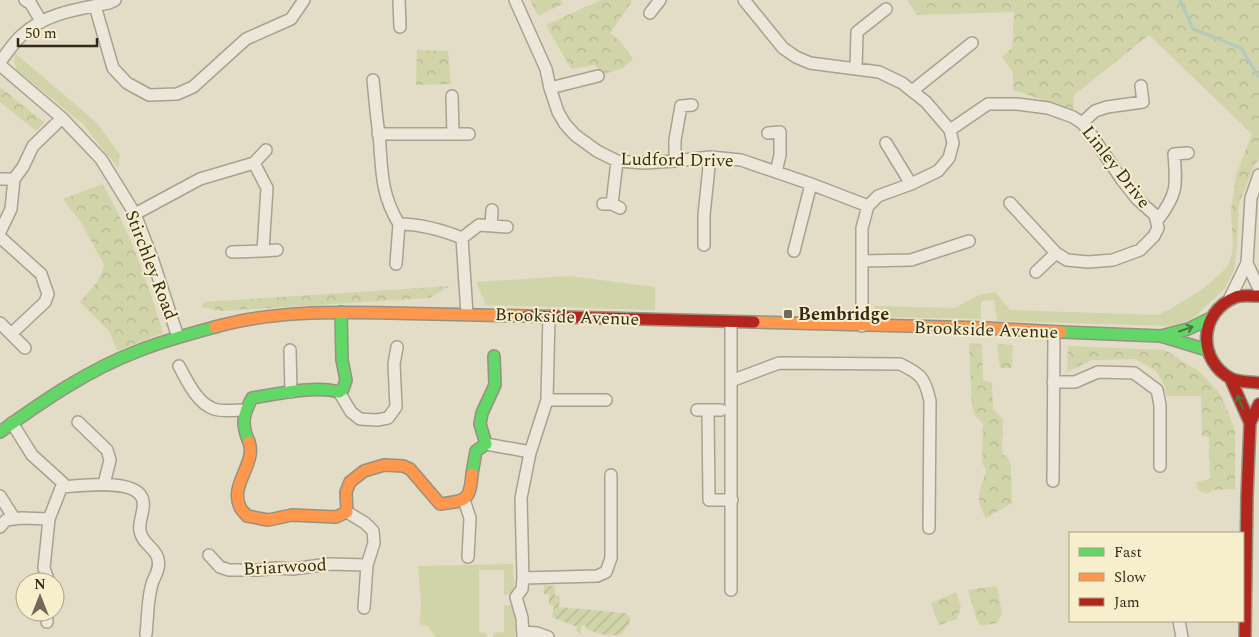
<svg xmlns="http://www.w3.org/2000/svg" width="1259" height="637" font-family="Spectral,serif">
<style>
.grass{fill:#d0d4a8}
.forest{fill:url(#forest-crowns)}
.garden{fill:url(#garden-furrows)}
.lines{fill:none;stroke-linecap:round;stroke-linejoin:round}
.stream{stroke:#b4c9bd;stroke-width:3}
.street-casing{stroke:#a8a191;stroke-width:14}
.fast-casing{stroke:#979181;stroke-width:14}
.slow-casing{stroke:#979181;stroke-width:14}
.jam-casing{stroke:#979181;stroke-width:14}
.street{stroke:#ebe7da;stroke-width:11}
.fast{stroke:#63d668;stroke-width:11}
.slow{stroke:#ff974d;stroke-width:11}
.jam{stroke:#b3261e;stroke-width:11}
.oneway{stroke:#4a773d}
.poi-dot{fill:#726957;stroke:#f7eecb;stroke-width:2}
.labels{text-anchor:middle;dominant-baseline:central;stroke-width:4;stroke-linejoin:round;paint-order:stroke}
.street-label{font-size:18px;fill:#352a1a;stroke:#f7eecb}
.poi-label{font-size:18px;font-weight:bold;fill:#352a1a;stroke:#f7eecb;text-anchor:start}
</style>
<defs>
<pattern id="forest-crowns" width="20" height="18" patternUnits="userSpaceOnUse" patternTransform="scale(1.25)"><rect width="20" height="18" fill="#d0d4a8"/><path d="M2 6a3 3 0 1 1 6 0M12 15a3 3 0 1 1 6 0" fill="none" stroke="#b3b690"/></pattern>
<pattern id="garden-furrows" width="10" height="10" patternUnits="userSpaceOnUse" patternTransform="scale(1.25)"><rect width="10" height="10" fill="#d0d4a8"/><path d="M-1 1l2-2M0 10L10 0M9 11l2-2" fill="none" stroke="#b3b690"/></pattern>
</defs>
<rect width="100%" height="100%" fill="#e3ddc7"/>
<path class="grass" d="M 15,53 L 97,123 L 120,155 L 118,168 L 83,124 L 17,70 L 14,62 Z
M 1233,246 L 1237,246 L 1234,270 L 1225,288 L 1197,315 L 1181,324 L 1170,326 L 997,321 L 994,300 L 981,301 L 981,319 L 883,317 L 873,306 L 955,308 L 979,295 L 995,292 L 1010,310 L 1158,315 C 1181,304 1213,285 1228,265 C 1231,260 1232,252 1233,246 Z
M 570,276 L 655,287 L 655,310 L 486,305 L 476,282 Z
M 513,564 L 514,586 L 516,588 L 512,593 L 504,595 L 504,570 L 479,570 L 479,632 L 486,633 L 487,637 L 435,637 L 428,626 L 419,624 L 421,606 L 418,566 Z
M 504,605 L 510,605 L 513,608 L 515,615 L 515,635 L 514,637 L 493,637 L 493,633 L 504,632 Z"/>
<path class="forest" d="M 530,0 L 561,0 L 563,4 L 538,16 Z
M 601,0 L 633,0 L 610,33 L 620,41 L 633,59 L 623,68 L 604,74 L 595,65 L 571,69 L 546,25 Z
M 907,0 L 1259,0 L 1259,159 L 1255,164 L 1239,203 L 1237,246 L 1233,246 L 1231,210 L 1236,175 L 1252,134 L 1149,35 L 1074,95 L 1073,110 L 1013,90 L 1013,72 L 1002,57 L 1012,48 L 1014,12 L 917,15 Z
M 417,50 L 448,51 L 451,84 L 416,85 Z
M 0,87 L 44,122 L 36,131 L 0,102 Z
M 102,184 C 130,231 147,281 163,333 L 117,351 L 109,331 L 80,302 C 89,291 102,280 104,265 L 81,222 L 63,199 Z
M 450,286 L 430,298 L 221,311 L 201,307 L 204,302 Z
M 969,343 L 982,344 L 983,380 L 992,383 L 993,409 L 1003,419 L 1002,454 L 1007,456 L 1011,466 L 1012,503 L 986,518 C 973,496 981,491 986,470 L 982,463 L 983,424 L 975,415 L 972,406 Z
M 997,344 L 1013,345 L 1012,368 L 1000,368 Z
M 1068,346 L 1165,350 L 1200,372 L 1220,394 L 1229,414 L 1235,430 L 1235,489 L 1213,490 L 1207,494 L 1198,490 L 1196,482 L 1210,479 L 1209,437 L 1202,436 L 1201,396 L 1166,396 L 1164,384 L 1155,370 L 1135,359 L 1092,360 L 1067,372 Z
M 997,586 L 1002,614 L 997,623 L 981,626 L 977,620 L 968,590 Z
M 956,592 L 961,607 L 957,619 L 939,625 L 931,603 Z"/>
<path class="garden" d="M 544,585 L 555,586 L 555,596 L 560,596 L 559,607 L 626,613 L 630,618 L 629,626 L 627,626 L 622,634 C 606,637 601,634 586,629 L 586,626 L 582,625 L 580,633 L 576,631 L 577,627 L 552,617 L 554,606 L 549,605 L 549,594 L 544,594 Z"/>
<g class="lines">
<path class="stream" d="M 1180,0 L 1193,29 L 1241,48 L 1258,76"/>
<defs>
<path id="street" d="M 25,0 L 31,4 L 41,21
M 399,0 L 400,27
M 515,0 L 546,69 L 550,88 L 558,112 L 565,124 L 575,135 L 597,151 L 617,161 L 645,163 L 675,161 L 710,157 L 741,160 L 811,184 L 868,206
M 744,0 L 783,48 L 796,57 L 810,63 L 879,72 L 902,83 L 926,102 L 950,130 L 953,143 L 949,158 L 938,171 L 911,184 L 878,196 L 868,206 L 862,228 L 862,326
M 95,6 L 113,68 L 127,83 L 149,95 L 177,94 L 193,87 L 246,39 L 291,19 L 304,0
M 650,13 L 660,0
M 0,62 C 7,53 14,42 22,35 C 46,13 78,9 109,3 L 115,0
M 0,65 L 62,118 L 101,159 L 135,214 L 153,261 L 178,337
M 856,69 L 857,32 L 886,9
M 373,80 C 375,98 376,116 379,134 C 382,168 380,193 399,224
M 550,88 L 598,76
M 912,91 L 972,43
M 452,96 L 453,134
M 1082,123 L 1095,111 L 1107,107 L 1143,102 L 1141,86
M 950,130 L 988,104 L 1017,104 L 1048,108 L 1073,117 L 1082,123 L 1088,130 L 1122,180 L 1137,199 L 1155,215 L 1158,228 L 1154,236 L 1140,250 L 1113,260 L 1088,262 L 1067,260 L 1056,253 L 1010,203
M 768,133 L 780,132 L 780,155 L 776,172
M 378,134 L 469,134
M 886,143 L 911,184
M 675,161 L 675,140 L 681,106 L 692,105
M 1259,175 L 1251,198 L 1247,263 L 1259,289
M 0,179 L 14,179 L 23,167 L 33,146 L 62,118
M 603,204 L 612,204 L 620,208
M 612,204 L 617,161
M 135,214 L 200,179 L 254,163 L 266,150
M 1157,221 C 1177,195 1177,187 1174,154 L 1188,153
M 491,226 L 492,210
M 0,232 L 11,209 L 14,179
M 0,237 L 41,274 L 48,294 L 45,302 L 11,334
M 462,238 L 479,225 L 507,227
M 704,245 L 704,215 L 710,157
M 263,251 L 277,250
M 794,251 L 811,184
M 232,252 L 263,251 L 267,188 L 254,163
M 862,261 L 911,260 L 969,241
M 396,264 L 399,224 C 421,224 442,230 462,238 L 467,314
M 1036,272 L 1056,253
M 1229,300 L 1247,263
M 731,322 L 731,590
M 0,323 L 25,348
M 290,350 L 291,392
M 179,366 C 187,381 197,403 214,409 C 223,412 236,410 246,410
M 731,381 L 779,363 L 900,364 C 921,374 925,378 930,401 L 929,528
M 1053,382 L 1075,382 L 1098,372 L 1134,373 L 1157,390 L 1160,405 L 1160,466
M 339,392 L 351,412 L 360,419 L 377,420 L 388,418 L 396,407 L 394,364 L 397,347
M 547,400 L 606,400
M 697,410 L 721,410
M 708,410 L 709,500 L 732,500
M 78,422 L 107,450 L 110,460 L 104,484
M 12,423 L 32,455 L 63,483 L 49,519 L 44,568 L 49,582
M 486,444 L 525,451 L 530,453
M 1053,481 L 1054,332
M 62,487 C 79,486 139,477 143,501 C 145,511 138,521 140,531 C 142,544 156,548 158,559 C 160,568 156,574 153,581 C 147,597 148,618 146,634
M 0,496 L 14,518
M 464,500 L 470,518 L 468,557
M 347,512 L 365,523 L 373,531 L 374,543 L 367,565 L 364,608
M 0,527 L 6,520 L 21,518 L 49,519
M 209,555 L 220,567 L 229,570 L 258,570 L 276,568 L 293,569 L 328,564 L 367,565
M 523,578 L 597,576 L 606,572 L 611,558 L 611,475
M 1179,621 L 1182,637
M 47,622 L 47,612
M 523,632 L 537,633 L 548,637
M 523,637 L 522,618 L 516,597 L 522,589 L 523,578 L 521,498 L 530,453 L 547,400 L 549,316"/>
<path id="fast" d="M 1061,332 L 1161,336 L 1207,350
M 1161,336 L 1188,329 L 1211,318
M 0,432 C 43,401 88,370 138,351 C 163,341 189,334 215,327
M 249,442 C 241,424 243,415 252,398 C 276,394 317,385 339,392 L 343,389 L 346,380 L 342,360 L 341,312
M 472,474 L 476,451 L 486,444 L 480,424 L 482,413 L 495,385 L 494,356"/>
<path id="slow" d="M 754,322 L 986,328 L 1061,332
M 215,327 C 271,311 331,312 389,313 C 435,314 481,315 527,316
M 249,442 C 257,463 229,485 240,507 C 241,510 245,513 247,516 L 268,520 L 292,515 L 336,517 L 347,512 L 346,492 L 350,482 L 364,471 L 384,465 L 403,466 L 410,469 L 440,504 C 466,501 470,501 472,474"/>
<path id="jam" d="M 1259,296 C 1252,296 1242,295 1236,297 C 1198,312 1197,361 1232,379 C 1240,382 1251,382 1259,383
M 527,316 L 754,322
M 1231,380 L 1250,423
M 1245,637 L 1247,496 L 1250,423 L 1259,404"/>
</defs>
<use href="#street" class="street-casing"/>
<use href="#fast" class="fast-casing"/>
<use href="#slow" class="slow-casing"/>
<use href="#jam" class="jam-casing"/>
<use href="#street" class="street"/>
<use href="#fast" class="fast"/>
<use href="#slow" class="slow"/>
<use href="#jam" class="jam"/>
</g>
<defs><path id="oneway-shaft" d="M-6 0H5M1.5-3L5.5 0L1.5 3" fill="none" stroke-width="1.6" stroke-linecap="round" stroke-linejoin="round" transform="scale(1.25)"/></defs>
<g class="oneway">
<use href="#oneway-shaft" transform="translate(1186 329) rotate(-19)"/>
<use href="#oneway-shaft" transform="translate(1240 402) rotate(-113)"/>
</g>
<rect class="poi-dot" x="783" y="309" width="10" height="10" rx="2.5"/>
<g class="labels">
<g class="street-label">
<text transform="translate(677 160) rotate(1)">Ludford Drive</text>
<text transform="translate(1116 167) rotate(52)">Linley Drive</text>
<text transform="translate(151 265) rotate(69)">Stirchley Road</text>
<text transform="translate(567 317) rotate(2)">Brookside Avenue</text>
<text transform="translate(986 330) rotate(2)">Brookside Avenue</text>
<text transform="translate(285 567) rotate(-3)">Briarwood</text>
</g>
<g class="poi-label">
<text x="798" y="314">Bembridge</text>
</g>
</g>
<rect x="1069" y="532" width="175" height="90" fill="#f7eecb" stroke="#a9a084"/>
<rect x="1079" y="548" width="25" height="8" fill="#63d668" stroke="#a9a084"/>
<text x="1114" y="557" font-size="15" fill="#352a1a">Fast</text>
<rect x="1079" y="573" width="25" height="8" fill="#ff974d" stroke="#a9a084"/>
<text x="1114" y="582" font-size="15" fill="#352a1a">Slow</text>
<rect x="1079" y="598" width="25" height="8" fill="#b3261e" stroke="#a9a084"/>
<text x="1114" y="607" font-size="15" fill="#352a1a">Jam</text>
<g transform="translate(40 597)"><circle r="24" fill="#f7eecb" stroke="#a9a084"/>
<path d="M0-4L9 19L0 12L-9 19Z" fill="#726957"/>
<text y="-8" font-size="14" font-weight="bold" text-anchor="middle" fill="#352a1a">N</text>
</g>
<path d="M18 38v8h79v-8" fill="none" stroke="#352a1a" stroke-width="2.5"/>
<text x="25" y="38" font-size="15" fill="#352a1a" stroke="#f7eecb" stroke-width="4" paint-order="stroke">50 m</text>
</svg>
